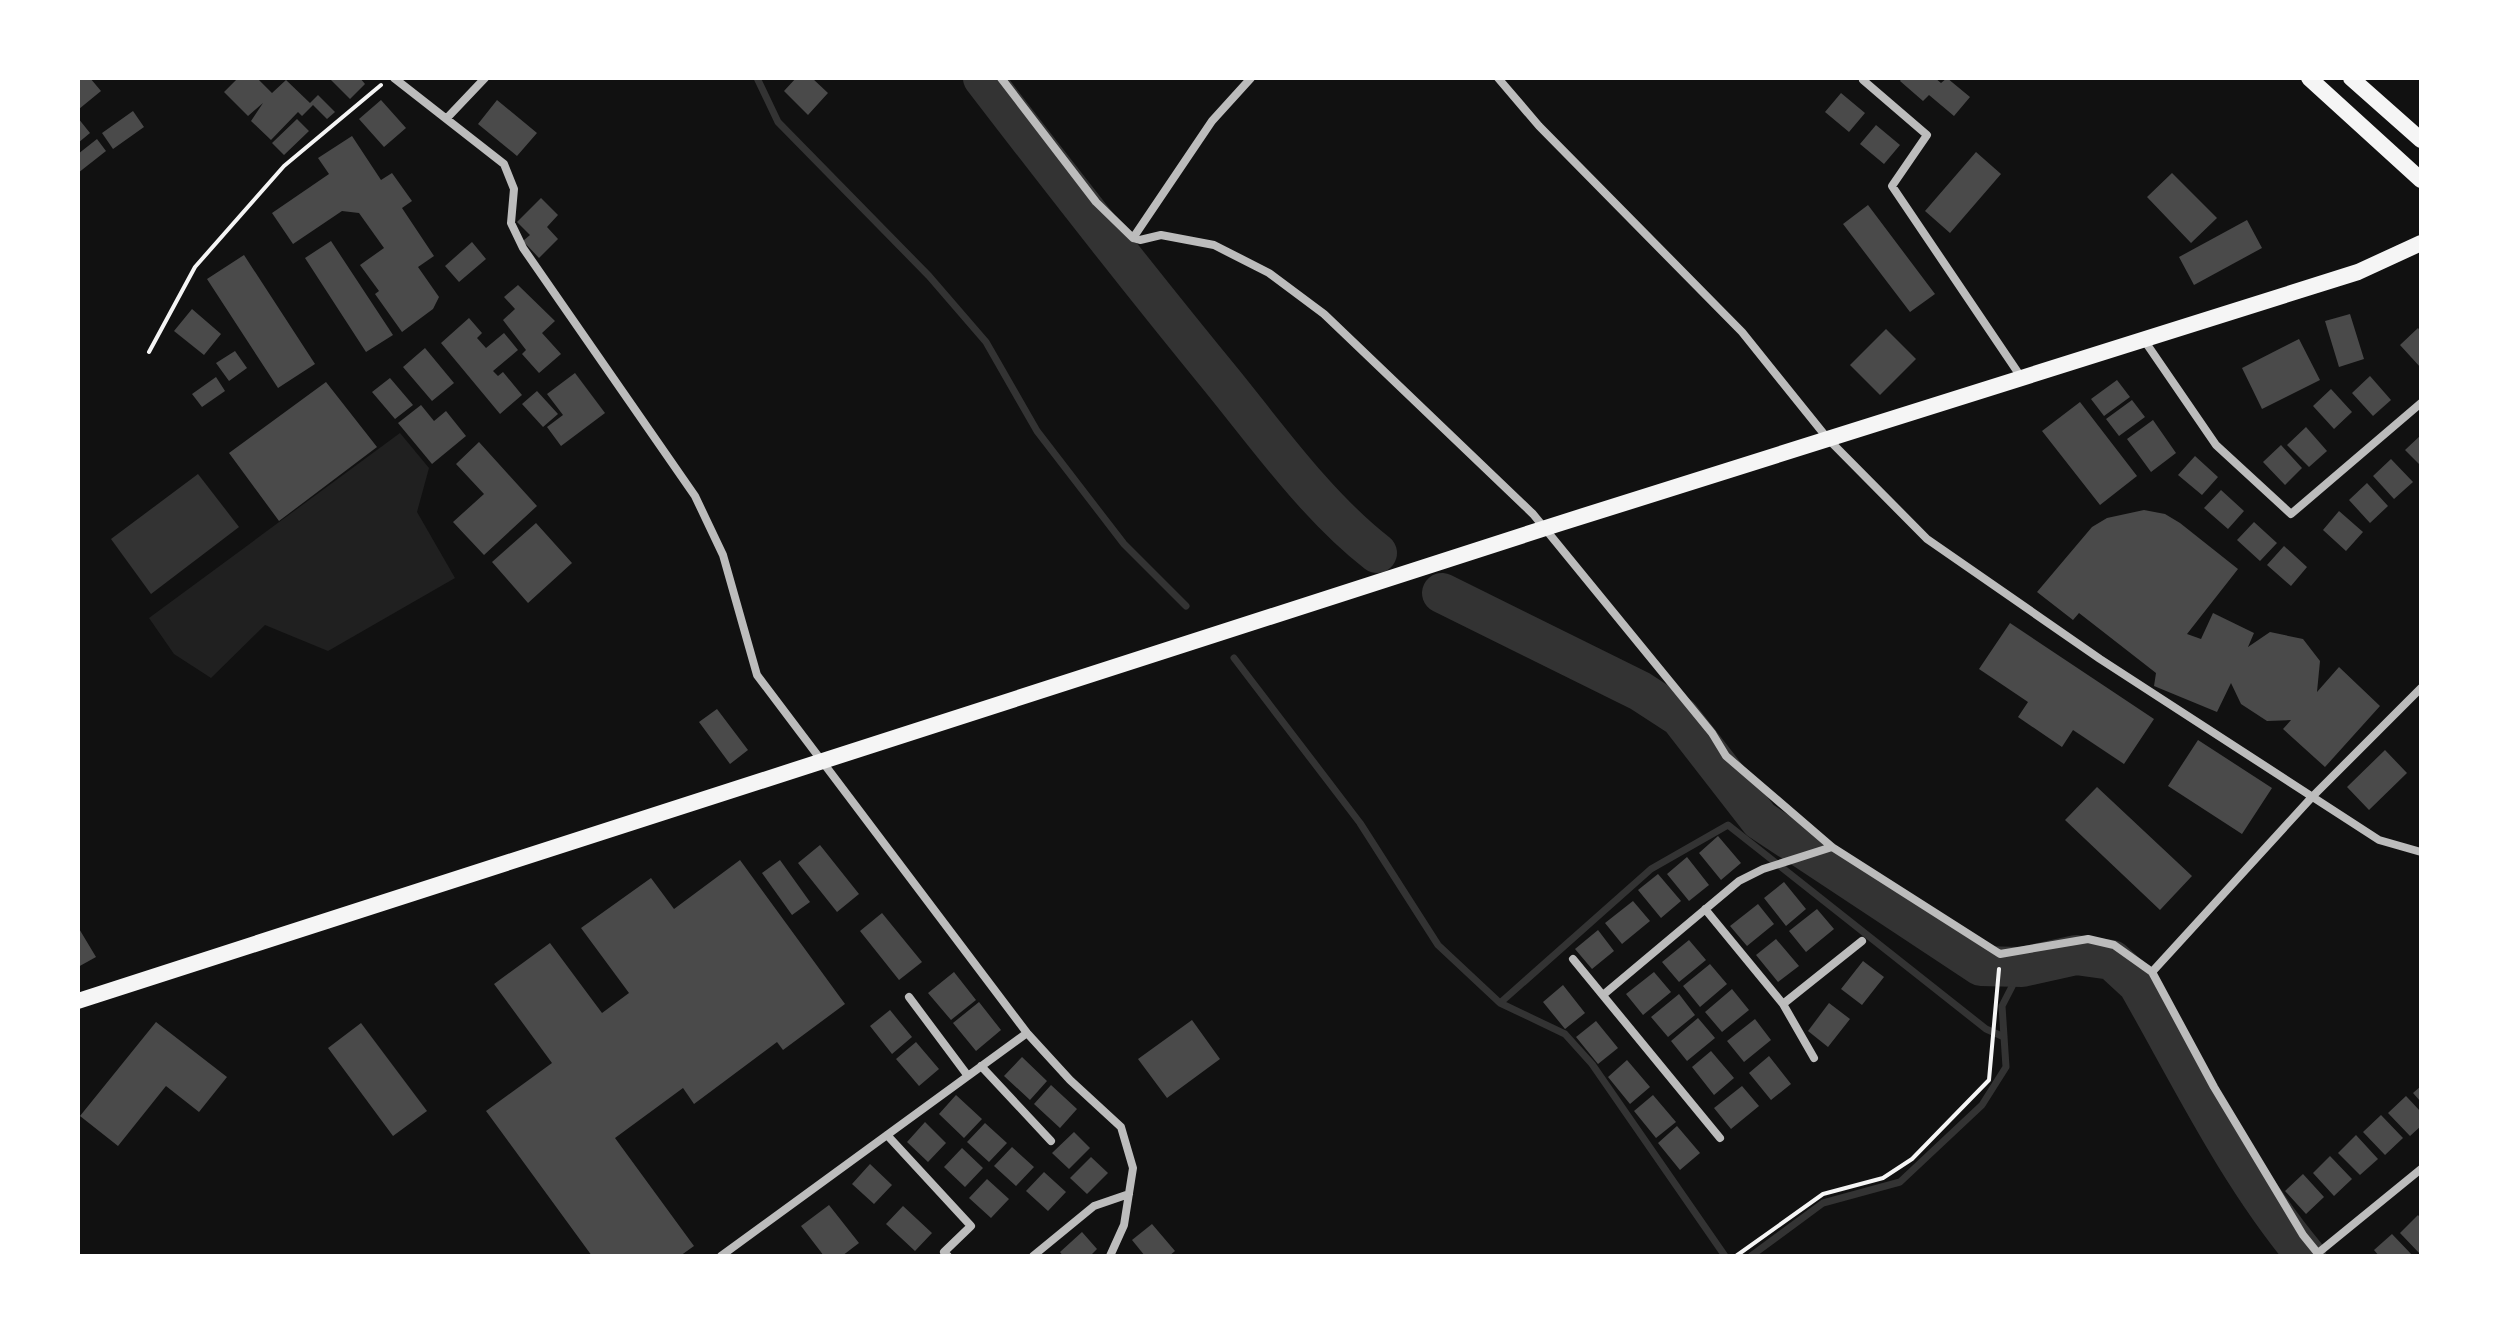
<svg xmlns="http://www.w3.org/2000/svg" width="2499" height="1334" font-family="'Alegreya Sans',sans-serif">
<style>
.green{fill:#202020}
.water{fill:#333}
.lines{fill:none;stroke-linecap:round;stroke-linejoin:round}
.stream{stroke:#333;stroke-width:7}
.river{stroke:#333;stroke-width:40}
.building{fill:#4a4a4a}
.path{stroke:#f5f5f5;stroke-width:4}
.minor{stroke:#bcbcbc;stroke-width:8}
.primary{stroke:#f5f5f5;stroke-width:16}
</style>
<rect width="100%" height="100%" fill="#111"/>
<path class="green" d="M 400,433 L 429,468 L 417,512 L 455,578 L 328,651 L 265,625 L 211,678 L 174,654 L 149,618 Z"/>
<path class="water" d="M 198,474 L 239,527 L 151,594 L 111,539 Z"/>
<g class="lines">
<path class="stream" d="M 757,78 L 778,122 L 929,276 L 986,342 L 1037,431 L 1124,544 L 1186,606
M 1234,658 L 1360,823 L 1438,945 L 1500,1003 L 1565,1034 L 1592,1064 L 1725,1256
M 1500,1003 L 1651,869 L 1728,825 L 1986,1029 L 2004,1037
M 1751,1256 L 1823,1203 L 1900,1182 L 1982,1105 L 2006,1067 L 2002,1006 L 2022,967"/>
<path class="river" d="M 983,78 C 1062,181 1141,282 1223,382 C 1270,440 1318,507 1377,553
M 1442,593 L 1640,691 L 1680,717 L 1760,820 L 1981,966 L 2022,967 L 2076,955 L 2112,960 L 2138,984 C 2190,1075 2238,1175 2306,1256"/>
</g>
<path class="building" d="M 78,78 L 90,78 L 101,91 L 79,109 Z
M 238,78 L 257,78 L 272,93 L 286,80 L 310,103 L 318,95 L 335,112 L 327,119 L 313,105 L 302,116 L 298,112 L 271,140 L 251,121 L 263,103 L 248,116 L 224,92 Z
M 329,78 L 360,78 L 365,84 L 350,99 Z
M 796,78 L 812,78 L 828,93 L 808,115 L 784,91 Z
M 1902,78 L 1935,78 L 1941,83 L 1947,78 L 1970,97 L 1954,116 L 1929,95 L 1923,101 L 1900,81 Z
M 1841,93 L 1865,113 L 1849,132 L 1825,112 Z
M 381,100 L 406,128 L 384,147 L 359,119 Z
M 497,100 L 537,133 L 517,156 L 478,124 Z
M 133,111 L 144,127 L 113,149 L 102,133 Z
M 78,118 L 90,133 L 78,143 Z
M 297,119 L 309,131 L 284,155 L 272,143 Z
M 1876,125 L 1900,145 L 1884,164 L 1860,144 Z
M 352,136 L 381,180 L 392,173 L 412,201 L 402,208 L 434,256 L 418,267 L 439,297 L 433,309 L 402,332 L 375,294 L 379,291 L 360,265 L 384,248 L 359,213 L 342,211 L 293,244 L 272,213 L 329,174 L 318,158 Z
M 97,139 L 106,151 L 78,173 L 78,154 Z
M 1976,152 L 2001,174 L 1950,233 L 1925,211 Z
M 2172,173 L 2217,218 L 2191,243 L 2147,197 Z
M 541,198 L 558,215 L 547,227 L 558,239 L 539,258 L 523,241 L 530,235 L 517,222 Z
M 1868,205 L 1935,294 L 1910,312 L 1843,224 Z
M 2247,220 L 2262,248 L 2194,285 L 2179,257 Z
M 331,241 L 393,335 L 366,352 L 305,258 Z
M 472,242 L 486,259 L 459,282 L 445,266 Z
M 244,255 L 315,364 L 278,388 L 207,279 Z
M 518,285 L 555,321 L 542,333 L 561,354 L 539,373 L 522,354 L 526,350 L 503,320 L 515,309 L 504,297 Z
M 192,309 L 221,334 L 204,355 L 174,331 Z
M 2350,314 L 2364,359 L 2339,367 L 2325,321 Z
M 469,318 L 482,333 L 477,338 L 486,348 L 504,333 L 518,350 L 493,371 L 498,376 L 503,372 L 522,395 L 500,414 L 441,343 Z
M 2418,328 L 2421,332 L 2421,368 L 2400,345 Z
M 1886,329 L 1916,359 L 1880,395 L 1850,365 Z
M 2299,339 L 2320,380 L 2262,409 L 2242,368 Z
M 425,348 L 454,383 L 432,401 L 403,367 Z
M 235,351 L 247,368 L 229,381 L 216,363 Z
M 575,373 L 605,413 L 561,446 L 547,427 L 563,415 L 547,394 Z
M 2370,376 L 2391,400 L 2373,416 L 2352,393 Z
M 216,377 L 225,391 L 202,407 L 192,394 Z
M 390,378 L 413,405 L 395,419 L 372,392 Z
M 2117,380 L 2130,397 L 2104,416 L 2091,399 Z
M 326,382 L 377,447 L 279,521 L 229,453 Z
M 2331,389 L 2352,412 L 2334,429 L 2313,406 Z
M 537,391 L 558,414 L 543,427 L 522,404 Z
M 2132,400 L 2145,417 L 2119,436 L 2106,419 Z
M 2080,402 L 2137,476 L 2100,505 L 2042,431 Z
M 421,405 L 434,421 L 446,411 L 466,436 L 432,464 L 398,423 Z
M 2153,420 L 2176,453 L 2151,472 L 2127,439 Z
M 2306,427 L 2327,451 L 2309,467 L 2287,445 Z
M 2421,435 L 2421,466 L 2405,450 Z
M 479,442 L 537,506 L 484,555 L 453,522 L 484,494 L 456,464 Z
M 2281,445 L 2302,468 L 2285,485 L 2263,462 Z
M 2195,456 L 2218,477 L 2202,495 L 2178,475 Z
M 2391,459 L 2413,482 L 2394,499 L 2373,476 Z
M 2367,483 L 2388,506 L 2370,523 L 2349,500 Z
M 2221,490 L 2244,511 L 2228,529 L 2204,508 Z
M 2144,510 L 2165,514 L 2180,523 L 2238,569 L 2187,634 L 2201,639 L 2213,613 L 2254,633 L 2248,647 L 2270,632 L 2303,639 L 2320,661 L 2317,692 L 2339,667 L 2380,706 L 2325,767 L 2283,729 L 2291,720 L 2267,721 L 2241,704 L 2231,683 L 2217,712 L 2154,686 L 2156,673 L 2079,613 L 2073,620 L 2037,592 L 2092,527 L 2107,518 Z
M 2339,511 L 2363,532 L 2346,551 L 2323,530 Z
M 2254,522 L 2277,543 L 2260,561 L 2237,540 Z
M 536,523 L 572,563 L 528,603 L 492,562 Z
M 2284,546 L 2307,567 L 2291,586 L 2267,565 Z
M 2010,623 L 2154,719 L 2124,764 L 2073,730 L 2062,747 L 2018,717 L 2028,702 L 1979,669 Z
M 717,709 L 748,750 L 730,764 L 699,722 Z
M 2198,740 L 2272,788 L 2242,834 L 2168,786 Z
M 2385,750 L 2407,773 L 2369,810 L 2347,787 Z
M 2097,787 L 2192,876 L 2160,910 L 2065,820 Z
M 1718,836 L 1741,863 L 1721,880 L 1699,853 Z
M 820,845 L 859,894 L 837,912 L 798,863 Z
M 1687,857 L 1709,885 L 1689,901 L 1667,874 Z
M 740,860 L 845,1004 L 783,1050 L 777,1042 L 694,1104 L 683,1088 L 615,1138 L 694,1246 L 680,1256 L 592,1256 L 486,1111 L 552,1063 L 494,984 L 550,943 L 602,1013 L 629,993 L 581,928 L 651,878 L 674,909 Z
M 780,860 L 810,902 L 792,915 L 762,873 Z
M 1658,874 L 1681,901 L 1661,918 L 1638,890 Z
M 1784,882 L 1806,909 L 1786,926 L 1764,898 Z
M 1633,901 L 1650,921 L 1622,944 L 1605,923 Z
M 1758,904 L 1774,924 L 1747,946 L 1730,926 Z
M 1817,909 L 1834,929 L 1806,952 L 1789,931 Z
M 882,913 L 922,962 L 899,980 L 860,931 Z
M 78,927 L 96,957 L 78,967 Z
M 1598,930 L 1614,951 L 1592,969 L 1575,949 Z
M 1776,939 L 1799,966 L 1778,982 L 1756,955 Z
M 1689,940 L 1706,960 L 1679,982 L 1662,962 Z
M 1863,961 L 1884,977 L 1862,1005 L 1841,989 Z
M 1710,964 L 1727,984 L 1700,1007 L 1683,986 Z
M 954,972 L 976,1000 L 951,1020 L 928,993 Z
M 1654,972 L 1671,992 L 1643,1015 L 1626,994 Z
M 1563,985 L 1585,1013 L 1565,1029 L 1543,1002 Z
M 1732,989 L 1749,1010 L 1722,1032 L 1705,1012 Z
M 1679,994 L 1695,1015 L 1668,1037 L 1651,1017 Z
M 979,1002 L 1001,1030 L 976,1051 L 953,1023 Z
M 1829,1003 L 1850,1019 L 1828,1047 L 1808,1031 Z
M 890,1010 L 912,1037 L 892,1054 L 870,1026 Z
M 1698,1018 L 1715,1038 L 1687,1061 L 1671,1041 Z
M 1755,1019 L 1771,1040 L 1744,1062 L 1727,1041 Z
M 1192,1020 L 1220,1059 L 1167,1098 L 1138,1059 Z
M 1596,1021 L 1618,1048 L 1598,1064 L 1576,1037 Z
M 156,1022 L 227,1077 L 199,1112 L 166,1086 L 118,1146 L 80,1116 Z
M 361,1023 L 427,1111 L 393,1136 L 328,1048 Z
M 916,1042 L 939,1069 L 919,1086 L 896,1059 Z
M 1711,1051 L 1734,1078 L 1714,1095 L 1692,1067 Z
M 1769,1056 L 1791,1084 L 1771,1100 L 1749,1073 Z
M 1022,1057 L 1047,1081 L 1030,1100 L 1004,1076 Z
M 1627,1060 L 1650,1087 L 1630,1104 L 1608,1077 Z
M 1051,1085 L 1077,1109 L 1060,1128 L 1034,1104 Z
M 1742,1086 L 1759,1106 L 1731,1129 L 1714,1108 Z
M 2421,1086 L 2421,1102 L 2413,1093 Z
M 956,1095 L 982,1119 L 964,1138 L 939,1114 Z
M 1653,1095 L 1676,1122 L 1656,1138 L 1634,1111 Z
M 2406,1096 L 2421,1112 L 2421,1126 L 2410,1136 L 2388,1113 Z
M 2381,1115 L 2403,1138 L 2385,1155 L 2363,1132 Z
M 925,1122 L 946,1143 L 928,1162 L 907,1142 Z
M 985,1123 L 1007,1143 L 989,1162 L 967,1142 Z
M 1677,1126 L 1700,1153 L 1680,1170 L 1658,1143 Z
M 1074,1132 L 1090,1148 L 1069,1169 L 1052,1153 Z
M 2356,1135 L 2378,1159 L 2360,1175 L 2338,1153 Z
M 1012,1147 L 1034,1167 L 1016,1186 L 994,1166 Z
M 962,1148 L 983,1168 L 965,1187 L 944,1167 Z
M 2330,1156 L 2352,1179 L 2334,1196 L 2313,1173 Z
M 1091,1157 L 1108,1173 L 1087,1194 L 1070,1178 Z
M 870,1164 L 892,1185 L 874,1204 L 852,1184 Z
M 1044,1172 L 1066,1192 L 1048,1211 L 1026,1191 Z
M 2303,1174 L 2324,1197 L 2306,1214 L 2285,1191 Z
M 987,1179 L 1009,1199 L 991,1218 L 969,1198 Z
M 829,1205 L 859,1243 L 842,1256 L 824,1256 L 801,1226 Z
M 903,1206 L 932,1233 L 915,1251 L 886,1224 Z
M 2418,1215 L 2421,1219 L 2421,1255 L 2400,1233 Z
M 1152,1224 L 1175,1251 L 1169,1256 L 1145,1256 L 1132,1240 Z
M 1082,1232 L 1097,1249 L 1090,1256 L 1063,1256 L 1060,1252 Z
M 2392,1234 L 2413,1256 L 2379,1256 L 2374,1250 Z"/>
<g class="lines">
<path class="path" d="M 149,352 L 195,267 L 284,166 L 381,85
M 1736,1256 L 1823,1194 L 1883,1178 L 1912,1159 L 1989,1080 L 1999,969"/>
<path class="minor" d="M 394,78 L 504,164 L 514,189 L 511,223 L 523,248 L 695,496 L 723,555 L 757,675 L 1027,1033 L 1070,1080 L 1121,1127 L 1133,1168 L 1124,1225 L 1110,1256
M 1001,78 L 1096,202 L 1133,238 L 1140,240 L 1161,235 L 1214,245 L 1269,273 L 1324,314 L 1533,514 L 1712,733 L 1726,756 L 1832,847 L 2000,954 L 2088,939 L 2114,945 L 2152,972 L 2214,1087 L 2303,1235 L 2320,1256
M 1498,78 L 1539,126 L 1742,332 L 1828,439 L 1927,539 L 2100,659 L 2379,840 L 2421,852
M 1863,80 L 1927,135 L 1892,186 L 2021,377
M 447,118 L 485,78
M 1133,238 L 1212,121 L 1251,78
M 2144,340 L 2216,445 L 2291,514 L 2421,403
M 1705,909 L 1783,1004 L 1814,1058
M 1573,959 L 1720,1138
M 2152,972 L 2312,797 L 2421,688
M 1603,995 L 1739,881 L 1763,869 L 1832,847
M 909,997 L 968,1076
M 1783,1004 L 1862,941
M 981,1066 L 1051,1141
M 887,1135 L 971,1226 L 944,1252 L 948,1256
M 2318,1253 L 2421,1169
M 721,1256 L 1027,1033
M 1033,1256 L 1094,1206 L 1129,1194"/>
<path class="primary" d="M 2309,78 L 2421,180
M 2351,78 L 2421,140
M 78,1001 L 1558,524 L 2358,272 L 2421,243"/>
</g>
<rect width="2499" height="1334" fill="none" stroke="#ffffff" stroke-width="160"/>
</svg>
